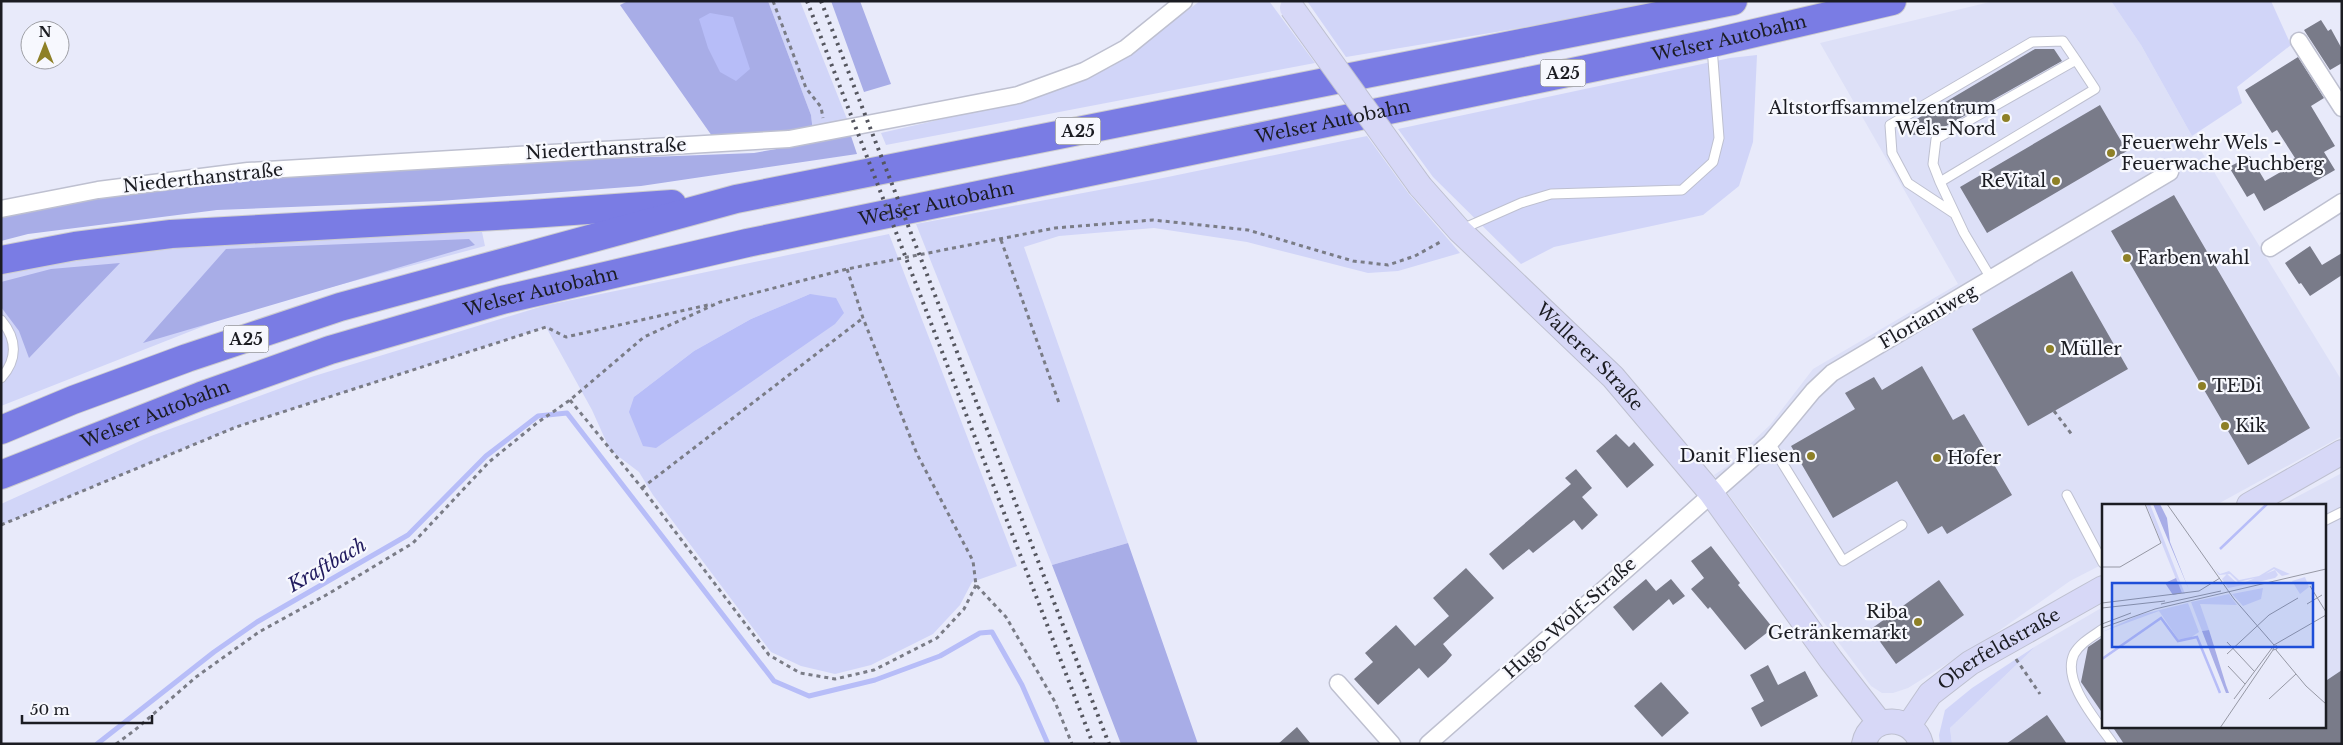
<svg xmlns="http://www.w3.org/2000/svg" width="2343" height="745" font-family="'Libre Baskerville',serif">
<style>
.built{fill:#dde0f7}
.green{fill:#d1d5f8;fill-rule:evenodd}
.forest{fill:#a8ade7}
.water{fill:#b7bdf8}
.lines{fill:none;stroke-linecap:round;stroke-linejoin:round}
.stream{stroke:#b7bdf8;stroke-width:5}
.building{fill:#797b89}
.lane-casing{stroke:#bec0d0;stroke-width:11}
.street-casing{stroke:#bec0d0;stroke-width:19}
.secondary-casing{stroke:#bec0d0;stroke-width:26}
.highway-casing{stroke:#cdcdce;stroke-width:30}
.path{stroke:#7a7c86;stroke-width:3;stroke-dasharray:4 4;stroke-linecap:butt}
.lane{stroke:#fff;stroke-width:9}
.street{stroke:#fff;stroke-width:16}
.secondary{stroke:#d7d8f7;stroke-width:24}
.highway{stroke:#7a7ce4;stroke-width:28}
.rail{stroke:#54555e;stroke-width:4;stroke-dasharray:2.5 5;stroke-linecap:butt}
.secondary-bridge-casing{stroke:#bec0d0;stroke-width:26;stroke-linecap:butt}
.secondary-bridge{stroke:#d7d8f7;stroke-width:24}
.poi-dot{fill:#8e8027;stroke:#f7f8fe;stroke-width:2}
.labels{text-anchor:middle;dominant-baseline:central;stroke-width:4.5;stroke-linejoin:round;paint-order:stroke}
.shield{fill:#f7f8fe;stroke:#5d5e64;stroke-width:1}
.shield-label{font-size:16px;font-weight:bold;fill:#1b1c22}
.street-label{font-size:18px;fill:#1b1c22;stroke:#f7f8fe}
.poi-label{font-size:18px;fill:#1b1c22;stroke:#f7f8fe;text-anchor:start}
.water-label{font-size:19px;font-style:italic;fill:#221c5f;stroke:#f7f8fe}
.inset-river{fill:none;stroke:#b7bdf8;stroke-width:2.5}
.inset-road{fill:none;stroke:#9698a4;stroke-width:1}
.view{fill:#1d4ed8;fill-opacity:0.15;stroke:#1d4ed8;stroke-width:2.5}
.inset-edge{fill:none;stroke:#1b1c22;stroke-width:2.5}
</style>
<rect width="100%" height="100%" fill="#e8eafa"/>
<path class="built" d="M 1994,1 L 2111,1 L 2141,45 L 2192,136 L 2342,381 L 2342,436 L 2216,505 L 2103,505 L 2103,564 L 2070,581 L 1993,635 L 1908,688 L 1893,693 L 1882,693 L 1871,686 L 1714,475 L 1726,467 L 1770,425 L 1813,369 L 1958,284 L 1820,43 Z
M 2342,473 L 2342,744 L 1952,744 L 1950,728 L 2036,646 L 2103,607 L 2103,726 L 2324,726 L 2324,505 L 2281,505 Z"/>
<path class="green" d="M 768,1 L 800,1 L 849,124 L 813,132 L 811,115 Z
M 1200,1 L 1269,1 L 1315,63 L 886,145 L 881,133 L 1034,98 L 1111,67 Z
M 1307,1 L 1658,1 L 1597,15 L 1346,57 Z
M 2111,1 L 2271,1 L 2291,45 L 2237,87 L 2242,103 L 2192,136 L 2141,45 Z
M 1757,55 L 1753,142 L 1739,186 L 1703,215 L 1554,247 L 1521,264 L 1433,177 L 1398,129 L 1730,58 Z
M 1367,136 L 1409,194 L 1460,253 L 1398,271 L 1368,273 L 1247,242 L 1154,228 L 1059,236 L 1024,247 L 1128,543 L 1052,565 L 916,224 L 1158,179 Z
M 482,232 L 485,246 L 242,311 L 1,406 L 1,275 L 51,263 L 237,241 Z
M 889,234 L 1017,566 L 972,582 L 960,605 L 933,634 L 871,665 L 835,674 L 801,666 L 771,652 L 653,495 L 639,472 L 610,450 L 592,410 L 546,327 L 236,427 L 1,525 L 1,504 L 151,436 L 311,377 L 543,306 ZM 810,294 L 634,397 L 694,351 L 751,319 Z
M 2036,646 L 1950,728 L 1952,744 L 1940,744 L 1939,735 L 1945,710 L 1972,688 Z"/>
<path class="forest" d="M 628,1 L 768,1 L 811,115 L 813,132 L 712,136 L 620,5 Z
M 831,1 L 860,1 L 891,84 L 864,92 Z
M 851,136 L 857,154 L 641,186 L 439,201 L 217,210 L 28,234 L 1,241 L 1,213 L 13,210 L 232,181 L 445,165 L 754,153 Z
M 469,239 L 475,245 L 143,343 L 226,249 Z
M 120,263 L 29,358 L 19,331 L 1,307 L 1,282 L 51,269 Z
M 1128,543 L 1198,744 L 1121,744 L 1052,565 Z"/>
<path class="water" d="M 710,13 L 733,17 L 750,69 L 736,81 L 720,72 L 708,48 L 699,19 Z
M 810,294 L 836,298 L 844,313 L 835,324 L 656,448 L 643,446 L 629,412 L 634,397 L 694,351 L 751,319 Z"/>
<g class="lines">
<path class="stream" d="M 97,744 L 214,652 L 257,622 L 408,535 L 486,456 L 538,416 L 567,413 L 774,681 L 809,696 L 875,680 L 940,656 L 980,633 L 992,632 L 1022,685 L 1048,744"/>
</g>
<path class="building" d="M 2321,20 L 2328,31 L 2331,29 L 2342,49 L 2342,63 L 2330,70 L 2304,30 Z
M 2035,49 L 2054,49 L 2062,61 L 1932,134 L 1911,135 L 1905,126 Z
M 2298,57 L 2324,98 L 2311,106 L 2335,146 L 2324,152 L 2335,170 L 2264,211 L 2254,193 L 2247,197 L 2229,167 L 2250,156 L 2265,181 L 2293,165 L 2290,161 L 2295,158 L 2277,130 L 2272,133 L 2245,90 Z
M 2100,105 L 2127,151 L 1987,233 L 1960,187 Z
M 2174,195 L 2310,428 L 2248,465 L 2111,231 Z
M 2310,246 L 2322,265 L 2342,253 L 2342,275 L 2310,296 L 2301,283 L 2299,284 L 2285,263 Z
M 2072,271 L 2128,369 L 2028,426 L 1972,329 Z
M 1922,366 L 1953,420 L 1964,414 L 2012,495 L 1947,534 L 1942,526 L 1928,534 L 1897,481 L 1833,518 L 1791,446 L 1855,409 L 1845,393 L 1874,377 L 1882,390 Z
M 1616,434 L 1629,447 L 1634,442 L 1654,465 L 1627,488 L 1596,451 Z
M 1576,469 L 1592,488 L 1582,497 L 1598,515 L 1582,530 L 1574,520 L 1533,553 L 1529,549 L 1503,570 L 1489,554 L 1571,484 L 1565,478 Z
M 1711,546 L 1740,583 L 1738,585 L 1773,628 L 1745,650 L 1710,607 L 1708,609 L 1691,589 L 1704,578 L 1691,561 Z
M 1466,568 L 1494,598 L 1443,644 L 1452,655 L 1446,662 L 1428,678 L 1419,668 L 1378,705 L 1354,679 L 1373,662 L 1365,653 L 1396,625 L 1415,646 L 1449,616 L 1433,598 Z
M 1646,579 L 1656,591 L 1671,579 L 1685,596 L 1673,605 L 1669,599 L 1633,631 L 1613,607 Z
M 1939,580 L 1964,615 L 1896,664 L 1871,629 Z
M 2103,637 L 2103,714 L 2081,682 L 2088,647 Z
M 1768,665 L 1778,685 L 1805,671 L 1818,696 L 1761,727 L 1751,708 L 1764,701 L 1750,675 Z
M 2342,670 L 2342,744 L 2124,744 L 2112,726 L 2324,726 L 2324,682 Z
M 1661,682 L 1689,713 L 1662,737 L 1634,706 Z
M 2047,715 L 2067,744 L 2006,744 Z
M 1297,727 L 1311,744 L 1278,744 Z"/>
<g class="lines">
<defs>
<path id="lane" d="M 1940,182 L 2095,89 L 2076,60 L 1936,139 L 1933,164 L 1940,182 L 1964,233 L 1992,280
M 1955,214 L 1908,183 L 1892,153 L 1890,125 L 2032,42 L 2063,41 L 2076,60
M 1462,229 L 1521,203 L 1551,194 L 1682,190 L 1713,162 L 1719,138 L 1712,47
M 1,320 C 17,339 18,359 1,378
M 1770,443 L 1843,561 L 1902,525
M 2067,495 L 2103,563
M 2324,521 L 2342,512
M 2103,629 C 2093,636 2080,643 2074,654 C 2061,682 2098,722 2113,744"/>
<path id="street" d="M 2299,41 L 2342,108
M 1,209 L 98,190 L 248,171 L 789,139 L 1018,95 L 1084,71 L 1126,48 L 1184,1
M 2270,248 L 2342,202
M 1338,683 L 1392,744
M 1428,744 L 1770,443 L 1813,391 L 1832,373 L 2170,172"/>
<g id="secondary">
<path id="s1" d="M 1420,186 L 1459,230 L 1613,377 L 1711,493 L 1831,660 L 1880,723"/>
<path d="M 2249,505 L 2342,452"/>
<path id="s2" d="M 1909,725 L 1930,694 L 1970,663 L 2103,588"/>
<path d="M 1864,744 C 1870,713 1914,715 1921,744"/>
</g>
<g id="highway">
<path d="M 1,260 L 75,246 L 171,234 L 531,214 L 672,204"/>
<path d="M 1,430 L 73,400 L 187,358 L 340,307 L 736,199 L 1733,1"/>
<path id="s3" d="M 1,475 L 201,396 L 330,350 L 502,300 L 747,243 L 1712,43 L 1892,1"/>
</g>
</defs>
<use href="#lane" class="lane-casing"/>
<use href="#street" class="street-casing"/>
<use href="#secondary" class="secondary-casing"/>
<use href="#highway" class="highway-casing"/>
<path class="path" d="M 773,1 L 806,88 L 821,107 L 823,118
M 1001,240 L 1059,403
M 847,269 L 863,318 L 917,454 L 973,561 L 976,585 L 1006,617 L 1055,702 L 1072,744
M 570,400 L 642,488 L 769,655 L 800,673 L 835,679 L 874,670 L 937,638 L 964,609 L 976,585
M 2054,411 L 2073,436
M 642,488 L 863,318
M 1,525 L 236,427 L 546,327 L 566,337 L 712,304
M 2016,659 L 2040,694
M 116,744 L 135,730 L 196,677 L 259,632 L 328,594 L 413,543 L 489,462 L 537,423 L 570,400 L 644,337 L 720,302 L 847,269 L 1055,228 L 1153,220 L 1248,230 L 1353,261 L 1388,265 L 1415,256 L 1442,241"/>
<use href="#lane" class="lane"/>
<use href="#street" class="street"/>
<use href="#secondary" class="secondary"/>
<use href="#highway" class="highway"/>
<path class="rail" d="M 807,1 L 1093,744
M 821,1 L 1109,744"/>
<defs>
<path id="secondary-bridge" d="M 1292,8 L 1420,186"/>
</defs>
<use href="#secondary-bridge" class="secondary-bridge-casing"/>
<use href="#secondary-bridge" class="secondary-bridge"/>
</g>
<g class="poi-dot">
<circle cx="2006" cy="118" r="5"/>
<circle cx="2111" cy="153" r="5"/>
<circle cx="2056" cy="181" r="5"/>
<circle cx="2127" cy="258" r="5"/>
<circle cx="2050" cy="349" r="5"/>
<circle cx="2202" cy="386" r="5"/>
<circle cx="2225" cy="426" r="5"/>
<circle cx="1811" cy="456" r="5"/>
<circle cx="1937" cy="458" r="5"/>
<circle cx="1918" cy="622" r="5"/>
</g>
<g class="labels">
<g class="shield">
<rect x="1540.5" y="59.5" width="45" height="27" rx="4"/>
<rect x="1055.5" y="117.5" width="45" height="27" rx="4"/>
<rect x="223.5" y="325.5" width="45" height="27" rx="4"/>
</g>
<g class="shield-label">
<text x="1563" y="73">A25</text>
<text x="1078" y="131">A25</text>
<text x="246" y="339">A25</text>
</g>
<g class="street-label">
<text stroke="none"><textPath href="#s3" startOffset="1786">Welser Autobahn</textPath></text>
<text stroke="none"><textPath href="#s3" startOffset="1381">Welser Autobahn</textPath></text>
<text transform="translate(606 149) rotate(-3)">Niederthanstraße</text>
<text transform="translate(203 178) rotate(-6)">Niederthanstraße</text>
<text stroke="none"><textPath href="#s3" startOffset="976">Welser Autobahn</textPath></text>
<text stroke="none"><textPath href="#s3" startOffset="571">Welser Autobahn</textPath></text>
<text transform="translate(1928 317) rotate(-30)">Florianiweg</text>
<text stroke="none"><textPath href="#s1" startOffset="241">Wallerer Straße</textPath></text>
<text stroke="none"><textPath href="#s3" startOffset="166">Welser Autobahn</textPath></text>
<text transform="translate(1570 618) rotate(-42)">Hugo-Wolf-Straße</text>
<text stroke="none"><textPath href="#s2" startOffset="120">Oberfeldstraße</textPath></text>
</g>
<g class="poi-label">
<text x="1996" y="108" text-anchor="end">Altstorffsammelzentrum<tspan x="1996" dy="21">Wels-Nord</tspan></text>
<text x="2121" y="143">Feuerwehr Wels -<tspan x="2121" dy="21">Feuerwache Puchberg</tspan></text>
<text x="2046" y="181" text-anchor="end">ReVital</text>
<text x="2137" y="258">Farben wahl</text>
<text x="2060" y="349">Müller</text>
<text x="2212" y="386">TEDi</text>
<text x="2235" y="426">Kik</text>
<text x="1801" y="456" text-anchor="end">Danit Fliesen</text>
<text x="1947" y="458">Hofer</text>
<text x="1908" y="612" text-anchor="end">Riba<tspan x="1908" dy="21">Getränkemarkt</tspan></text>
</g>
<g class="water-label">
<text transform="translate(327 565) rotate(-30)">Kraftbach</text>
</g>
</g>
<g transform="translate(2102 504)">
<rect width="224" height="224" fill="#e8eafa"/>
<path d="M 44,0 L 48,0 L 83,90 L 80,90 ZM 172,63 L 188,70 L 180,72 L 172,65 L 158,73 L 136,78 L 128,70 L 117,71 L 113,65 L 118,70 L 127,67 L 137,76 L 157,72 ZM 173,66 L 176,71 L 173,74 L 147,80 L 126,84 L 120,75 L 125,70 L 135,79 L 141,79 ZM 203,73 L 207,83 L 198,90 L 190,77 ZM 161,84 L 159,95 L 141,102 L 130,90 ZM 127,90 L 135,101 L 98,100 L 107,126 L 100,127 L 89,98 ZM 86,99 L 97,128 L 85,136 L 76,135 L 57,107 L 0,128 L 37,111 Z" fill="#d1d5f8"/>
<path d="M 51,0 L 58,0 L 65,14 L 68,38 L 87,86 ZM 74,74 L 80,89 L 71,91 L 63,79 ZM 107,126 L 124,181 L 127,189 L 124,189 L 100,127 Z" fill="#a8ade7"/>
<path class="inset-river" d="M 118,45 L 165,0M 0,155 L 59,114 L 76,137 L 95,133 L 118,189"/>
<path class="inset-road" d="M 65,0 L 132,95 L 172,141M 0,63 L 18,63 L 59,39 L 43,0M 208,82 L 224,108M 0,99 L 97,87 L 118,74M 59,100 L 119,87M 205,100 L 220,91M 0,104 L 63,97M 0,120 L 29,109M 0,124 L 53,105 L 224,65M 125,138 L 152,167M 174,141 L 175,145 L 171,146 L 172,141 L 224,111M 174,146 L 204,182 L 224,200M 125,150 L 167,111 L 196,94M 126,162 L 143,180M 132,195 L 170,144M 167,195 L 194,170M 118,224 L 171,146"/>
<path class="view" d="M 10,79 L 211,79 L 211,143 L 10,143 Z"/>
<rect width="224" height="224" class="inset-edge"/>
</g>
<rect width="2343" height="745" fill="none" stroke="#1b1c22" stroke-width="5"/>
<g transform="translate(45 45)"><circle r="24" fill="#f7f8fe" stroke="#9fa0a6"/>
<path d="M0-4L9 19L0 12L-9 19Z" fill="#8e8027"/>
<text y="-8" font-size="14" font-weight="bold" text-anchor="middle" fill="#1b1c22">N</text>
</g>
<path d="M22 715v8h130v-8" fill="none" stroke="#1b1c22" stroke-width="2.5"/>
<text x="30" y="715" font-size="15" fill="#1b1c22" stroke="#f7f8fe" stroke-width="4" paint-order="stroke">50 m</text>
</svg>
